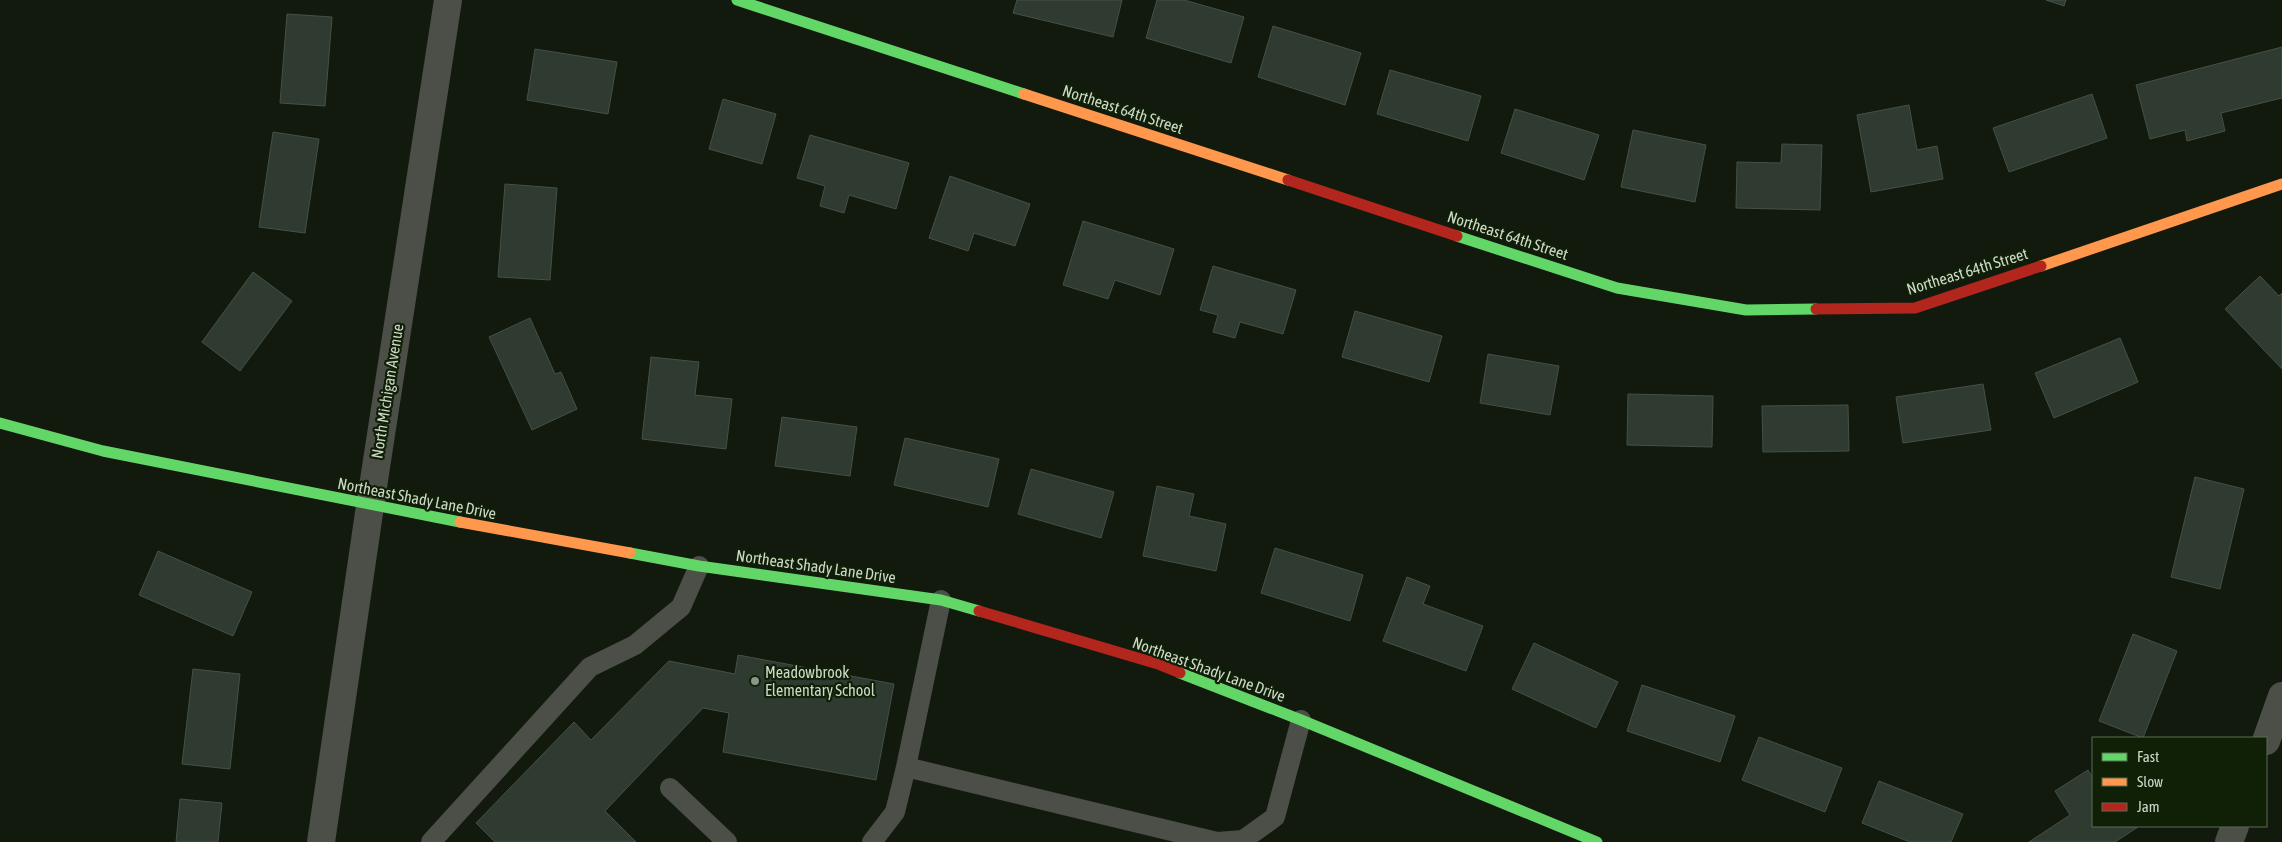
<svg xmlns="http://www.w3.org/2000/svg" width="2282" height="842" font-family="'Asap Condensed',sans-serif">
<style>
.building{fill:#2f3a30;stroke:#465047}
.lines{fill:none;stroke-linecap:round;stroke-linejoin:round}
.lane{stroke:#4c4e48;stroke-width:20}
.street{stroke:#4c4e48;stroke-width:28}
.fast{stroke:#63d668;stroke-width:11}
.slow{stroke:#ff974d;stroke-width:11}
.jam{stroke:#b3261e;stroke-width:11}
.poi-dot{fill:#8c9687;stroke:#102007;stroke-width:2}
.labels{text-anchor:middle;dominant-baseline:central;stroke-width:4.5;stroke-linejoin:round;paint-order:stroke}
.street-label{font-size:16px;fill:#ced8c9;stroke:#102007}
.poi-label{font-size:16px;fill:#ced8c9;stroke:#102007;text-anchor:start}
</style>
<rect width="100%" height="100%" fill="#111a0d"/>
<path class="building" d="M 1017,0 L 1122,0 L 1113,37 L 1013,13 Z
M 1157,0 L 1184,0 L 1244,17 L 1231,63 L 1146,38 Z
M 2046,0 L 2066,0 L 2064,6 Z
M 287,14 L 332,17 L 325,106 L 280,103 Z
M 1273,26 L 1361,53 L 1345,105 L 1258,77 Z
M 2282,47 L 2282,98 L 2221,113 L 2225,131 L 2187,141 L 2185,130 L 2150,139 L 2136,85 Z
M 535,49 L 617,62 L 608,114 L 527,100 Z
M 1390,70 L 1481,96 L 1468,141 L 1377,114 Z
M 2092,94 L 2107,138 L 2009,172 L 1993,128 Z
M 723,99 L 776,114 L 762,164 L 709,149 Z
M 1909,105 L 1917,150 L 1937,146 L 1943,179 L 1871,192 L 1857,115 Z
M 1515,109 L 1599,135 L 1584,180 L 1501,153 Z
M 1633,130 L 1706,145 L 1695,202 L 1621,187 Z
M 273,132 L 319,139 L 305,233 L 259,227 Z
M 810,135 L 909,163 L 896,209 L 849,195 L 844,213 L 820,206 L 825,186 L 797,178 Z
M 1782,144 L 1822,145 L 1820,210 L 1736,208 L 1737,162 L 1781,163 Z
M 950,176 L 1030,204 L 1015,246 L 974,233 L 968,251 L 929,238 Z
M 505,184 L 557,188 L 550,280 L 498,277 Z
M 1083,221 L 1174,249 L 1160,295 L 1115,280 L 1108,299 L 1063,285 Z
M 1213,266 L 1296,290 L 1283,334 L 1240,322 L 1235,338 L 1213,332 L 1218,315 L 1200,310 Z
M 253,272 L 292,301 L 240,371 L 202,342 Z
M 2260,276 L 2279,296 L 2282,293 L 2282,369 L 2225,309 Z
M 1355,311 L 1442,336 L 1429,382 L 1342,357 Z
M 530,318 L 555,374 L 561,372 L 577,409 L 532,430 L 489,337 Z
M 2120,338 L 2138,382 L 2054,418 L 2035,373 Z
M 1488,354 L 1559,366 L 1550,415 L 1480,403 Z
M 651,357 L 699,362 L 695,395 L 732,399 L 726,449 L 642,439 Z
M 1983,384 L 1991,430 L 1903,443 L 1896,397 Z
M 1628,394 L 1713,396 L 1712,447 L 1627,445 Z
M 1848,405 L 1849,451 L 1763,452 L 1762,406 Z
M 782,417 L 857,427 L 850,476 L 775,466 Z
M 905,438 L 999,459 L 988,507 L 894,485 Z
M 1031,469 L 1114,492 L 1101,538 L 1018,514 Z
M 2195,477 L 2244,489 L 2220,589 L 2171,577 Z
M 1157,486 L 1194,494 L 1189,516 L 1226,524 L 1216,571 L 1143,556 Z
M 1275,548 L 1363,575 L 1350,621 L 1261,593 Z
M 158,551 L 252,592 L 233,636 L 139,595 Z
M 1407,577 L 1430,586 L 1423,604 L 1483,626 L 1466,671 L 1383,641 Z
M 2133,634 L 2177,651 L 2143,738 L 2099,721 Z
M 1534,643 L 1618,682 L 1596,728 L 1512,689 Z
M 738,655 L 894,684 L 876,780 L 723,752 L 729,713 L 703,708 L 605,811 L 636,842 L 495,842 L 476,823 L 574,722 L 591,740 L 669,661 L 735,674 Z
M 193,669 L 240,674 L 230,769 L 182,764 Z
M 1642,685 L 1735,716 L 1720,762 L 1627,731 Z
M 1759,737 L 1842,768 L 1825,812 L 1742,780 Z
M 2088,770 L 2093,779 L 2093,826 L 2138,827 L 2115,842 L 2029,842 L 2070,815 L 2055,791 Z
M 1879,781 L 1963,814 L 1951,842 L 1910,842 L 1862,823 Z
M 180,799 L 222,803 L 218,842 L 176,842 Z"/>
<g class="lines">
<path class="lane" d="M 941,600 L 906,767 L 1217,842 L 1243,840 L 1275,817 L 1301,720
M 670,788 L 727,842
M 431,842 L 590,667 L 635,645 L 681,607 L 699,566
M 872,842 L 895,812 L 906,767"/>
<path class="street" d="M 2266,741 L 2282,696
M 321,842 L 370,506 L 448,0
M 2229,842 L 2235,826"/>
<path class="fast" d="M 737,0 L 1024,94
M 1457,236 L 1617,288 L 1746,310 L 1816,309
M 0,423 L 103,451 L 460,522
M 630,553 L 699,566 L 941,600 L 979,611
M 1180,673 L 1301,720 L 1597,842"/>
<path class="slow" d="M 1024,94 L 1288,180
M 2041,266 L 2282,184
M 460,522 L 630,553"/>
<path class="jam" d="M 1288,180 L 1457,236
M 1816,309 L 1915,308 L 2041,266
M 979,611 L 1158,664 L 1180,673"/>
</g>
<circle class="poi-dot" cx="755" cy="681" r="5"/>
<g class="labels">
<g class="street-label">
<text transform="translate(1123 109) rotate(18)">Northeast 64th Street</text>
<text transform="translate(1508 235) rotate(18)">Northeast 64th Street</text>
<text transform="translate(1967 271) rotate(-17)">Northeast 64th Street</text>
<text transform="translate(387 391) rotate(-81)">North Michigan Avenue</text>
<text transform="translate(417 498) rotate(11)">Northeast Shady Lane Drive</text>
<text transform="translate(816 566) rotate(8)">Northeast Shady Lane Drive</text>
<text transform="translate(1209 669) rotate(20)">Northeast Shady Lane Drive</text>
</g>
<g class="poi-label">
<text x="765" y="672">Meadowbrook<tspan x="765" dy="18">Elementary School</tspan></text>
</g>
</g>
<rect x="2092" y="737" width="175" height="90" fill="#102007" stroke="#5c6a55"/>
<rect x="2102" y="753" width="25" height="8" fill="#63d668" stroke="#5c6a55"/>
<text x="2137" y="762" font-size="15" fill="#ced8c9">Fast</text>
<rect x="2102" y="778" width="25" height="8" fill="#ff974d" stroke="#5c6a55"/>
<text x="2137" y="787" font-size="15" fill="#ced8c9">Slow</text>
<rect x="2102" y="803" width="25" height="8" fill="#b3261e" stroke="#5c6a55"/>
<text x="2137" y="812" font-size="15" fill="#ced8c9">Jam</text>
</svg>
